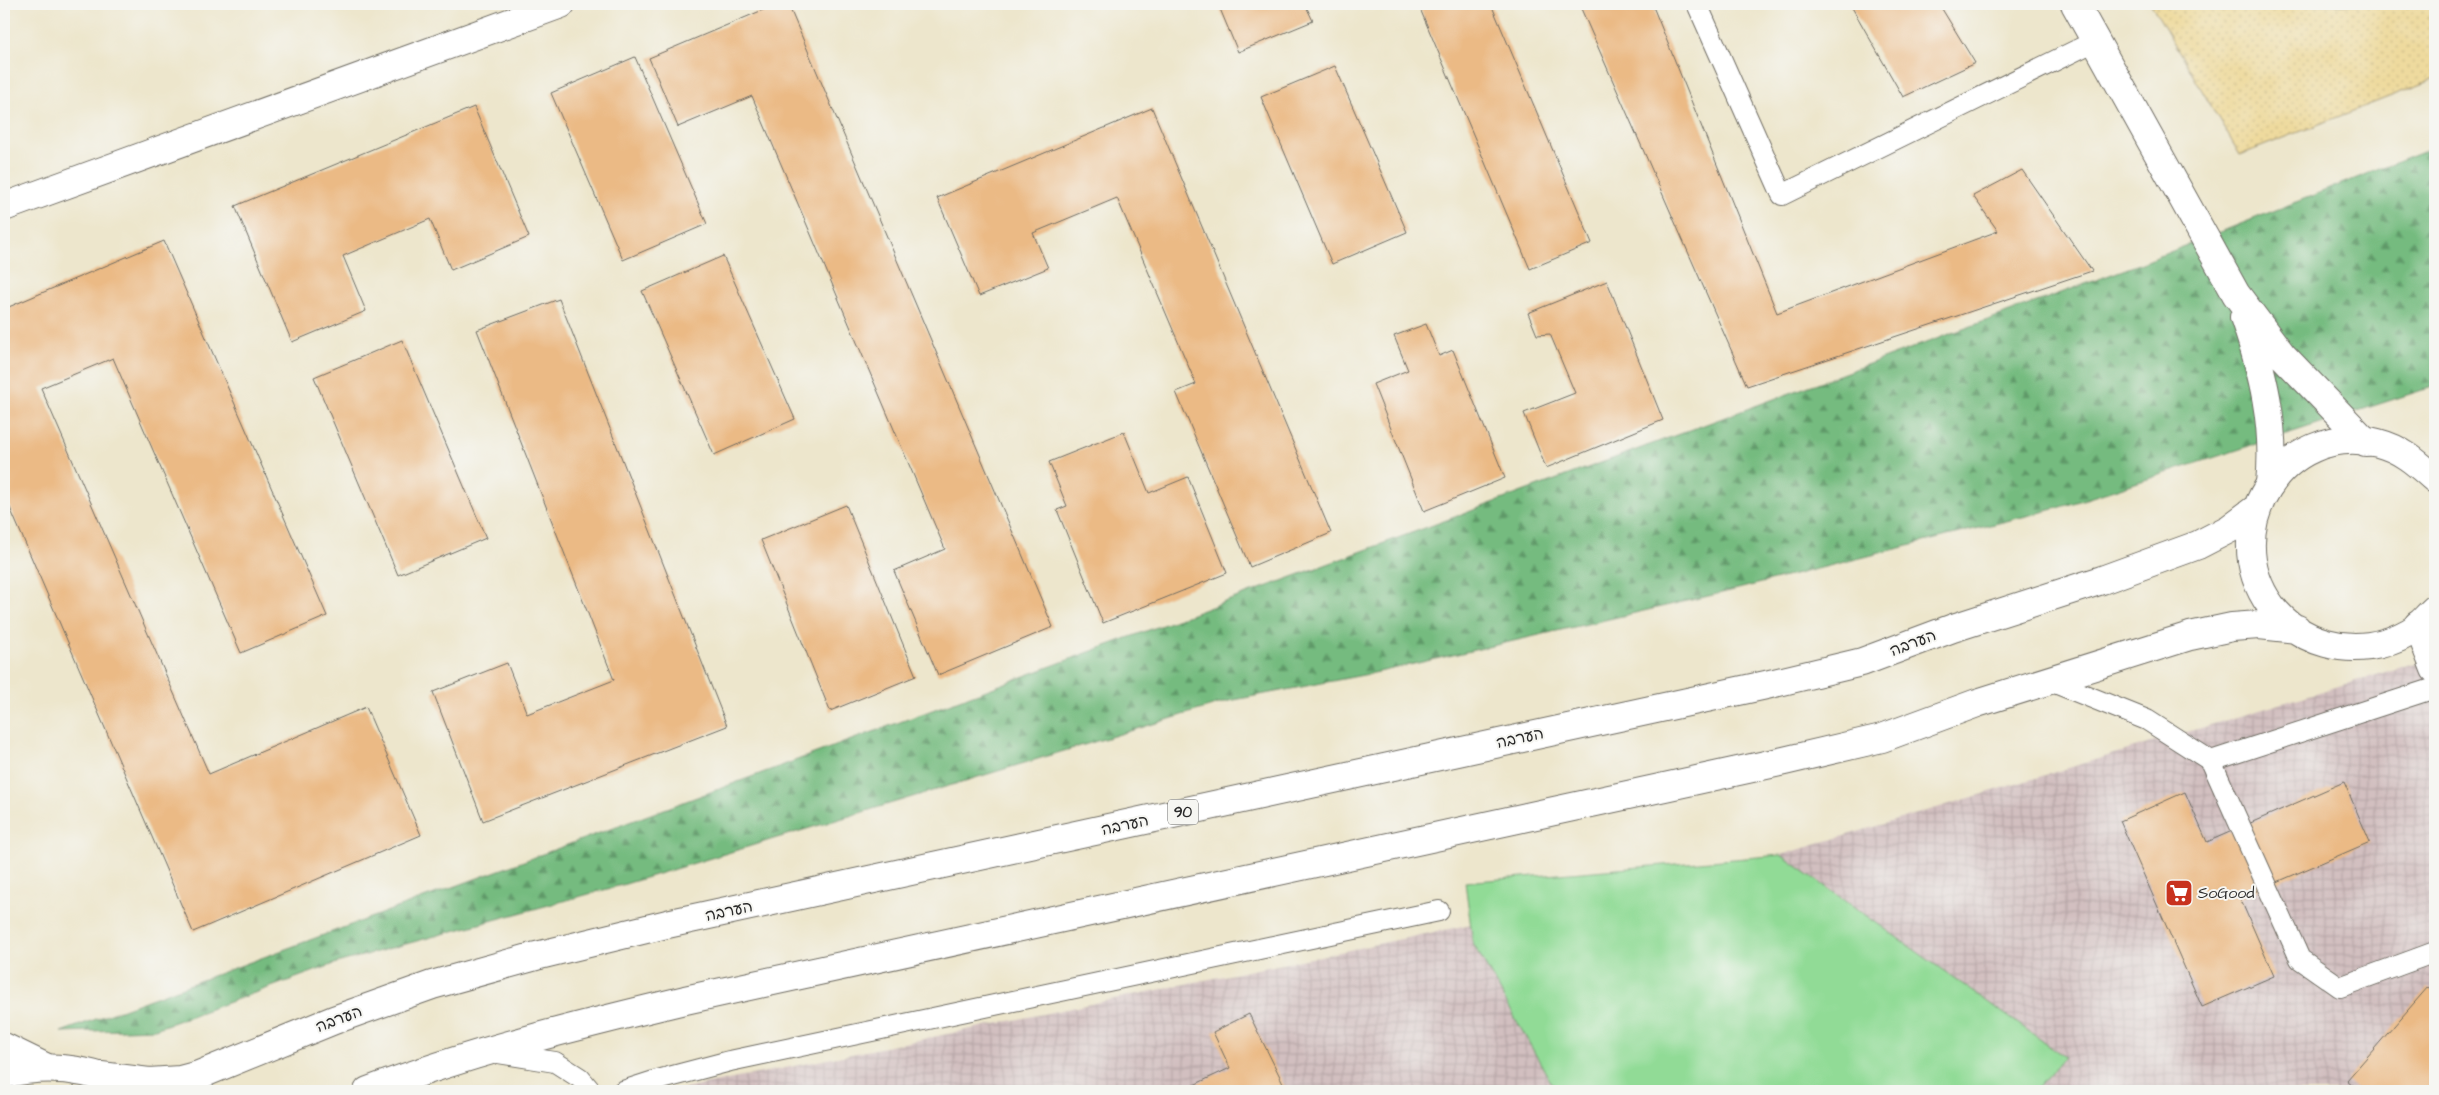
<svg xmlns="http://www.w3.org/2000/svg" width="2439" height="1095" font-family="'Architects Daughter','Playpen Sans Hebrew',sans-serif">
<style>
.industrial{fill:url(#industrial-grid)}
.grass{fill:#91db96;stroke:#5e8360}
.forest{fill:url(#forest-firs);stroke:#507355}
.sand{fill:url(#sand-dots);stroke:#8c8264}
.building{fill:#ebba85}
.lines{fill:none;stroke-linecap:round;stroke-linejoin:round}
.lane-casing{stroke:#6f6c63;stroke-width:22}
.street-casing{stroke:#6f6c63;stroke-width:30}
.highway-casing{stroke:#6f6c63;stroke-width:30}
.lane{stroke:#fff;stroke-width:20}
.street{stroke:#fff;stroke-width:28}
.highway{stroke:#fff;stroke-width:28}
.labels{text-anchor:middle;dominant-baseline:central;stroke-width:4;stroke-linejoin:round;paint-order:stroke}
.shield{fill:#f6f6f2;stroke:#686867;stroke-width:1}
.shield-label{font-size:15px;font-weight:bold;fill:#2b2b2b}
.street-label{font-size:16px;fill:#2b2b2b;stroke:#f6f6f2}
.poi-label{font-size:16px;fill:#2b2b2b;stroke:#f6f6f2;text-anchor:start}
</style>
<defs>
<pattern id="industrial-grid" width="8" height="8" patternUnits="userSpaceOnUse" patternTransform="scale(1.25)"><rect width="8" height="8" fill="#d2bfc0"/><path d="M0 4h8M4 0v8" fill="none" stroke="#b4a4a5"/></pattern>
<pattern id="forest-firs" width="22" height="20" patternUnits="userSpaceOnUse" patternTransform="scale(1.25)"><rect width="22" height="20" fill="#74bb7f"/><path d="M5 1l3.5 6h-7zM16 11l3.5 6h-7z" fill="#5f9868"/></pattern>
<pattern id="sand-dots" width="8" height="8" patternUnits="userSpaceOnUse" patternTransform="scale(1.25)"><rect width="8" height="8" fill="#eeda9e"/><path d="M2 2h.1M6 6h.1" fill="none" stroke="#cb8" stroke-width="1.8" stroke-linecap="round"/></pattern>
</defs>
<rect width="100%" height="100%" fill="#f6f6f2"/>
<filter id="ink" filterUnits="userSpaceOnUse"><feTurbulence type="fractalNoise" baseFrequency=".02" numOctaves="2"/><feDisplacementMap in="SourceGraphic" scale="10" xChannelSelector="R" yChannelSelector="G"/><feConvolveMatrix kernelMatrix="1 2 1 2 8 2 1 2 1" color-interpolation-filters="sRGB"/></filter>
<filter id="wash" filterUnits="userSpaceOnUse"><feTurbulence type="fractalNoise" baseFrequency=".0096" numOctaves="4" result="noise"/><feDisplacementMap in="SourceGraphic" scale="20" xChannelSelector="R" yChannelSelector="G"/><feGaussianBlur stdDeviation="1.12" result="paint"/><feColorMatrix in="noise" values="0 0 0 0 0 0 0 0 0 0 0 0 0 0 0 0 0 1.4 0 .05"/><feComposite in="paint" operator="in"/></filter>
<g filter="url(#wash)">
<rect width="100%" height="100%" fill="#ede6cc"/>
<path class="industrial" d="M 2435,657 L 2435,1091 L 675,1091 L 1449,929 L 1781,855 Z"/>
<path class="grass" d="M 1781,855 L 2065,1057 L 2035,1091 L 1556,1091 L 1473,943 L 1465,882 Z"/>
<path class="forest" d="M 2435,147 L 2435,386 L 2058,508 L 1726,592 L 1379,672 L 1229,701 L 622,885 L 340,962 L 155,1029 L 61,1032 L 2142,263 Z"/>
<path class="sand" d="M 2151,4 L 2435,4 L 2435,79 L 2240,155 Z"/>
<g id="blocks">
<path class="building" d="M 777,4 L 788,4 L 1053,627 L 938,675 L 894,571 L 945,549 L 752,96 L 678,127 L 649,58 Z
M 1218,4 L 1305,4 L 1313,21 L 1238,52 Z
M 1418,4 L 1491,4 L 1592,243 L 1530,269 Z
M 1579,4 L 1652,4 L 1777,313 L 1998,231 L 1973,196 L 2022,170 L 2092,271 L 1747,386 Z
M 1850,4 L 1939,4 L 1975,63 L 1903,97 Z
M 635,57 L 707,224 L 623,260 L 551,93 Z
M 1335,66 L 1407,232 L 1332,264 L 1261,97 Z
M 474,107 L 529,237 L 451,270 L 430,219 L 343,256 L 366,311 L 292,342 L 235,206 Z
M 1152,108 L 1331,533 L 1250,567 L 1176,392 L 1196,384 L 1117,198 L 1033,233 L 1048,268 L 979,296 L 937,198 Z
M 164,241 L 327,616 L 241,653 L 113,358 L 41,388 L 209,774 L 366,707 L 421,835 L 193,932 L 4,494 L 4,309 Z
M 723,256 L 795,419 L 714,455 L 642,291 Z
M 1607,281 L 1663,420 L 1546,468 L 1524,413 L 1575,393 L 1550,334 L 1537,335 L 1528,313 Z
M 559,299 L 727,726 L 483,821 L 433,692 L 507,663 L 527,714 L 614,680 L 477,330 Z
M 1426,324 L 1439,356 L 1453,350 L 1505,478 L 1424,511 L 1373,384 L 1408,370 L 1394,336 Z
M 402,340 L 486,538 L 398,575 L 314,377 Z
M 1124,432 L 1149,493 L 1188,477 L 1227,573 L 1103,623 L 1057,510 L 1067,506 L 1049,462 Z
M 846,505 L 916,676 L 830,711 L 761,540 Z
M 2344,782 L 2370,842 L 2240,898 L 2274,976 L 2202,1007 L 2120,821 L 2185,792 L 2207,842 Z
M 2428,987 L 2435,993 L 2435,1091 L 2360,1091 L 2347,1080 Z
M 1249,1014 L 1287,1091 L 1181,1091 L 1230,1068 L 1213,1032 Z"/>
</g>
</g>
<g filter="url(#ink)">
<use href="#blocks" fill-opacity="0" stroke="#6f6c63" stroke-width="1"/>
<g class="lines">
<defs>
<path id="lane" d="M 1697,4 L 1782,195 L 2095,41
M 2050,681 L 2147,720 L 2211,761 L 2300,959 L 2340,987 L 2435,952
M 2211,761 L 2435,688
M 492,1052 L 555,1062 L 580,1078 L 591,1091
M 623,1091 L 654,1081 L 730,1061 L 1439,911"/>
<path id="street" d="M 2075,4 L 2236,294 L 2282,355 L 2366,442
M 4,207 L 561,4
M 2244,317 C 2263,372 2276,425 2270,484
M 2418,625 L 2435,669
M 4,1047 L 47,1068"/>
<path id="highway" d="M 2435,479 C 2418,464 2402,449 2378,443 C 2284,420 2215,529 2271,606 C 2285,624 2304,637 2326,643 C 2354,651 2384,647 2410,632 C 2419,627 2427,616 2435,609
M 4,1074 C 42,1065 81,1067 117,1083
M 101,1076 L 149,1082 L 180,1080 L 199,1075 L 334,1020 L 432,985 L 536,956 L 667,924 L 1766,685 L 1862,662 L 1953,628 L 2102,580 L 2198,545 L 2229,529 L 2257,508
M 368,1091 C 471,1052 577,1026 685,1000 L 1784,761 L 1882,738 L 1977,703 L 2190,636 L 2232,627 L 2259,625 L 2297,629"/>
</defs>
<use href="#lane" class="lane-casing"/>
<use href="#street" class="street-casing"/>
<use href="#highway" class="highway-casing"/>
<use href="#lane" class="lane"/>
<use href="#street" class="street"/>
<use href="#highway" class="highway"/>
</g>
</g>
<defs>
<symbol id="supermarket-square" viewBox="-11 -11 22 22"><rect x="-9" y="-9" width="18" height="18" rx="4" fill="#c8321e" stroke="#f6f6f2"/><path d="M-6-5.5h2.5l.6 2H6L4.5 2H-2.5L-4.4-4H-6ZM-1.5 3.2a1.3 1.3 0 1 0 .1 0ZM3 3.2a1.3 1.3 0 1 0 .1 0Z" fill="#fff"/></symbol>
</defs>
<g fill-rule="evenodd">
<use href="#supermarket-square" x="2163" y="877" width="32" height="32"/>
</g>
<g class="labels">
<rect class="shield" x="1168" y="799.5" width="30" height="25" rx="4"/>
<g class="shield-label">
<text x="1183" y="812">90</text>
</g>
<g class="street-label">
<text transform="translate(1913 643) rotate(-21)">הערבה</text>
<text transform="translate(1520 738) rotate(-12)">הערבה</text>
<text transform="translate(1125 825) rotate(-12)">הערבה</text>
<text transform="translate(729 911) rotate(-12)">הערבה</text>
<text transform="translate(339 1019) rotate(-21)">הערבה</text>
</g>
<g class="poi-label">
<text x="2198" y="893">SoGood</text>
</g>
</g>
<rect width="2439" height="1095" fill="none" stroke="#f6f6f2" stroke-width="20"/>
</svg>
